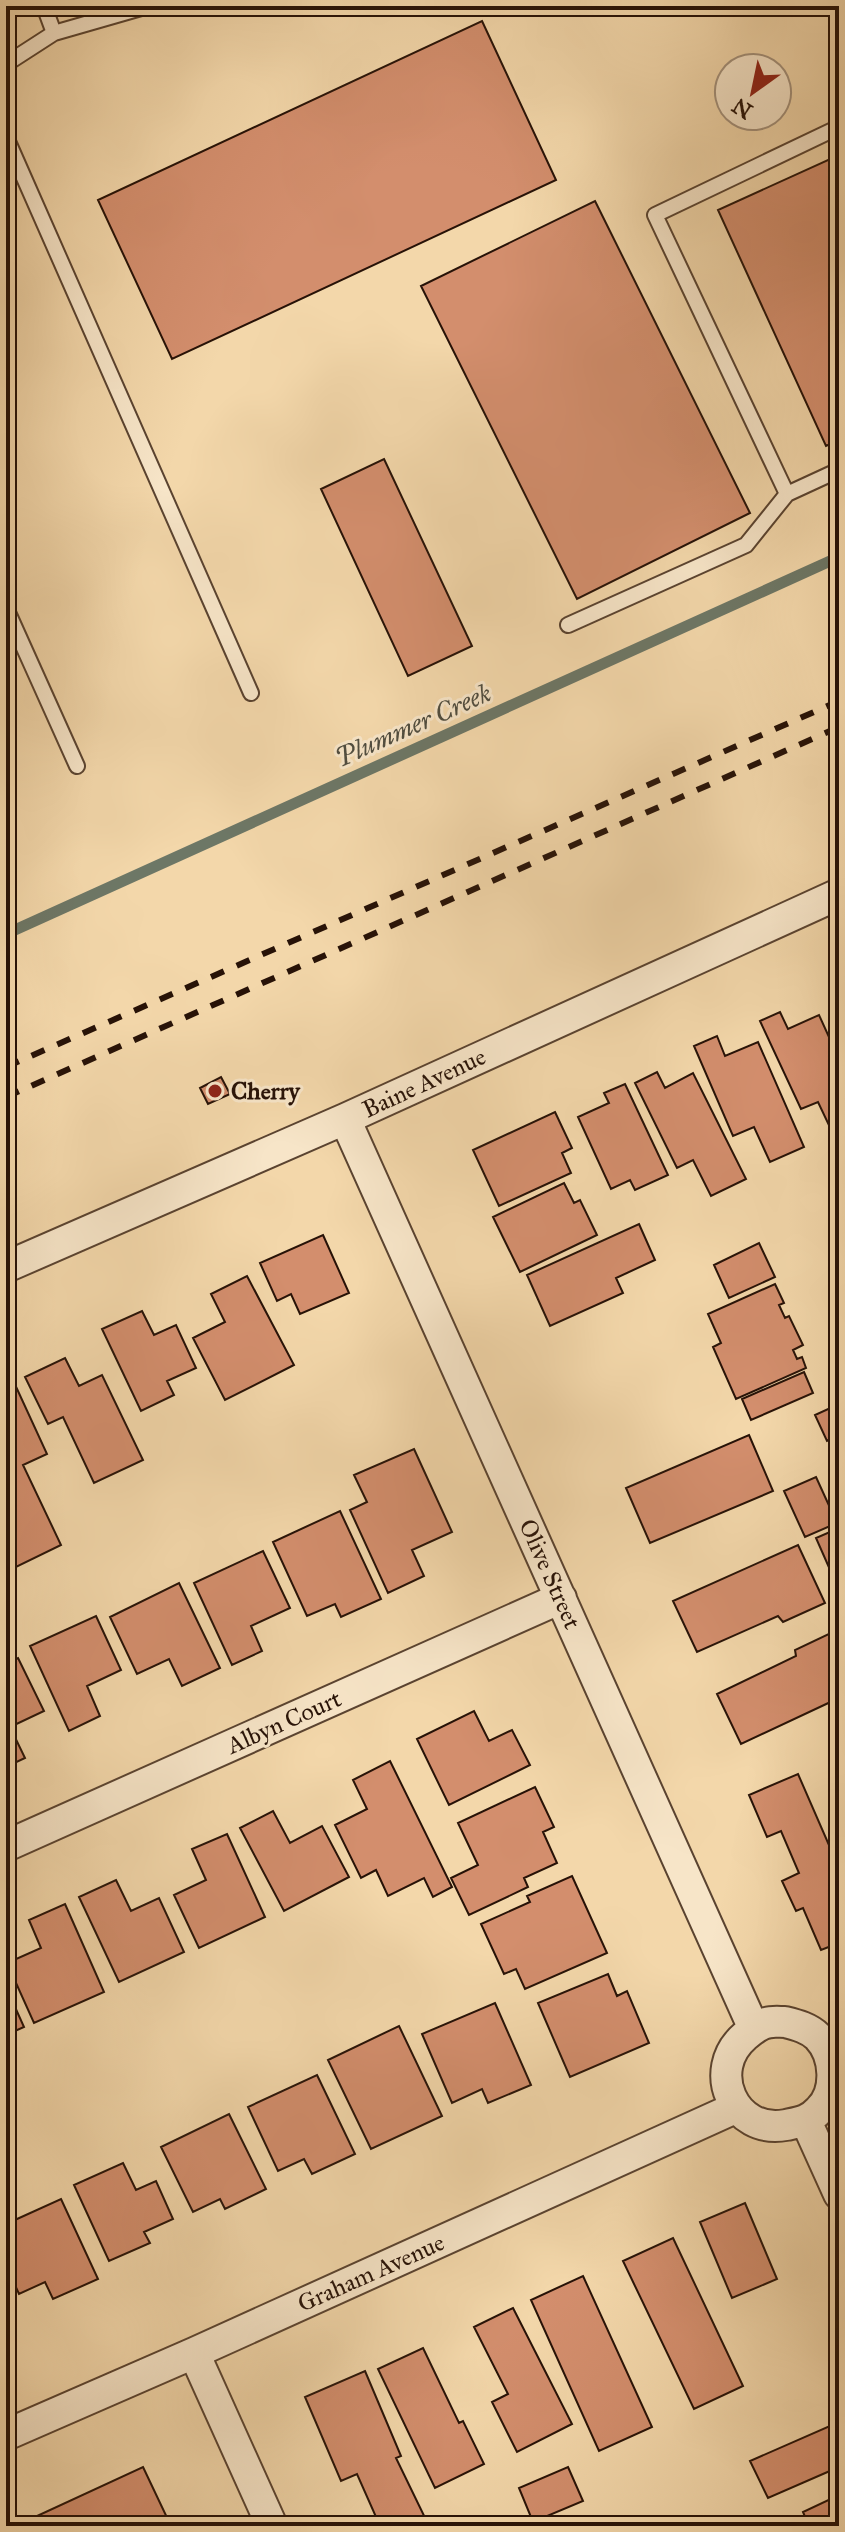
<svg xmlns="http://www.w3.org/2000/svg" width="845" height="2532" font-family="'IM FELL Great Primer',serif">
<style>
.lines{fill:none;stroke-linecap:round;stroke-linejoin:round}
.stream{stroke:#6d7766;stroke-width:11}
.building{fill:#d38e6d;stroke:#271207;stroke-width:2}
.service-casing{stroke:#5a4330;stroke-width:18}
.minor-casing{stroke:#5a4330;stroke-width:34}
.service{stroke:#f7e5c8;stroke-width:14}
.minor{stroke:#f7e5c8;stroke-width:30}
.rail{stroke:#271207;stroke-width:6;stroke-dasharray:14 14;stroke-linecap:butt}
.poi-dot{fill:#8f2418;stroke:#f7e5c8;stroke-width:3}
.labels{text-anchor:middle;dominant-baseline:central;stroke-width:6;stroke-linejoin:round;paint-order:stroke}
.street-label{font-size:24px;fill:#271207;stroke:#f7e5c8}
.poi-label{font-size:24px;font-weight:bold;fill:#271207;stroke:#f7e5c8;text-anchor:start}
.water-label{font-size:26px;font-style:italic;fill:#504d3f;stroke:#f7e5c8}
</style>
<rect width="100%" height="100%" fill="#f3d7aa"/>
<filter id="stains"><feTurbulence type="fractalNoise" baseFrequency=".0025" numOctaves="4"/><feColorMatrix values="0 0 0 0 .2 0 0 0 0 .09 0 0 0 0 .02 0 0 0 .5 -.17"/></filter>
<radialGradient id="worn" r=".72"><stop offset=".6" stop-color="#630" stop-opacity="0"/><stop offset="1" stop-color="#630" stop-opacity=".3"/></radialGradient>
<g class="lines">
<path class="stream" d="M 6,934 L 839,557"/>
</g>
<path class="building" d="M 482,21 L 556,180 L 172,359 L 98,200 Z
M 839,155 L 839,440 L 826,446 L 718,210 Z
M 595,201 L 750,513 L 577,599 L 421,286 Z
M 384,459 L 472,646 L 408,676 L 321,489 Z
M 780,1012 L 788,1029 L 819,1015 L 839,1059 L 839,1136 L 835,1138 L 818,1102 L 801,1109 L 760,1021 Z
M 717,1036 L 725,1056 L 758,1042 L 804,1147 L 770,1162 L 754,1127 L 733,1136 L 694,1046 Z
M 657,1072 L 665,1088 L 693,1073 L 746,1179 L 711,1196 L 693,1160 L 677,1168 L 635,1083 Z
M 221,1077 L 230,1094 L 208,1104 L 200,1088 Z
M 625,1084 L 668,1175 L 635,1190 L 630,1180 L 611,1189 L 578,1117 L 609,1103 L 604,1093 Z
M 555,1112 L 572,1148 L 562,1153 L 571,1173 L 499,1206 L 473,1150 Z
M 564,1183 L 574,1203 L 580,1200 L 597,1235 L 520,1272 L 493,1217 Z
M 639,1224 L 655,1260 L 616,1278 L 623,1293 L 550,1326 L 527,1275 Z
M 323,1235 L 349,1293 L 300,1314 L 291,1294 L 277,1301 L 260,1263 Z
M 759,1243 L 775,1277 L 729,1298 L 714,1265 Z
M 247,1276 L 294,1365 L 225,1400 L 193,1338 L 225,1322 L 211,1294 Z
M 775,1284 L 784,1303 L 779,1305 L 785,1318 L 789,1316 L 803,1345 L 793,1350 L 797,1359 L 802,1357 L 806,1368 L 736,1399 L 713,1347 L 721,1343 L 708,1314 Z
M 142,1311 L 154,1335 L 176,1325 L 196,1368 L 167,1381 L 174,1395 L 141,1411 L 102,1329 Z
M 65,1358 L 79,1386 L 102,1375 L 143,1460 L 94,1483 L 63,1417 L 48,1424 L 25,1377 Z
M 804,1372 L 813,1393 L 751,1420 L 742,1399 Z
M 12,1378 L 47,1454 L 23,1465 L 61,1545 L 16,1567 L 6,1547 L 6,1381 Z
M 839,1404 L 839,1446 L 835,1437 L 827,1441 L 815,1415 Z
M 749,1435 L 773,1491 L 650,1543 L 626,1488 Z
M 414,1449 L 452,1532 L 412,1550 L 424,1576 L 388,1593 L 350,1510 L 367,1502 L 354,1475 Z
M 816,1477 L 837,1523 L 805,1537 L 784,1491 Z
M 340,1511 L 381,1599 L 341,1617 L 335,1604 L 307,1616 L 273,1542 Z
M 839,1528 L 839,1569 L 831,1572 L 816,1538 Z
M 798,1545 L 825,1603 L 783,1622 L 778,1616 L 697,1652 L 673,1601 Z
M 263,1551 L 290,1608 L 251,1626 L 262,1651 L 232,1665 L 194,1583 Z
M 179,1583 L 220,1668 L 182,1686 L 169,1659 L 137,1674 L 110,1617 Z
M 96,1616 L 121,1670 L 87,1686 L 100,1716 L 69,1731 L 30,1646 Z
M 835,1631 L 839,1639 L 839,1698 L 741,1744 L 717,1694 L 796,1656 L 795,1650 Z
M 18,1658 L 44,1711 L 10,1727 L 25,1758 L 6,1767 L 6,1664 Z
M 474,1711 L 489,1741 L 512,1730 L 530,1765 L 449,1805 L 417,1739 Z
M 390,1761 L 452,1887 L 433,1897 L 424,1878 L 388,1896 L 376,1870 L 361,1878 L 335,1825 L 367,1809 L 353,1780 Z
M 798,1774 L 839,1868 L 839,1943 L 821,1950 L 803,1908 L 796,1911 L 782,1881 L 799,1873 L 781,1831 L 767,1837 L 749,1795 Z
M 535,1787 L 554,1827 L 543,1832 L 557,1863 L 524,1878 L 528,1887 L 469,1915 L 451,1878 L 478,1865 L 458,1823 Z
M 273,1811 L 290,1843 L 322,1826 L 349,1877 L 284,1911 L 240,1828 Z
M 227,1834 L 265,1917 L 199,1948 L 174,1895 L 206,1880 L 192,1849 Z
M 572,1876 L 607,1953 L 525,1989 L 516,1969 L 504,1974 L 481,1924 L 530,1902 L 527,1896 Z
M 116,1880 L 131,1911 L 159,1898 L 184,1952 L 119,1982 L 79,1897 Z
M 65,1904 L 104,1992 L 34,2023 L 7,1963 L 41,1948 L 29,1920 Z
M 608,1974 L 617,1996 L 627,1991 L 649,2043 L 570,2077 L 538,2003 Z
M 6,1987 L 24,2027 L 6,2035 Z
M 495,2003 L 531,2085 L 488,2103 L 482,2089 L 452,2103 L 422,2034 Z
M 399,2026 L 442,2116 L 371,2149 L 328,2060 Z
M 317,2075 L 355,2154 L 312,2174 L 304,2159 L 278,2171 L 248,2107 Z
M 229,2114 L 266,2189 L 225,2209 L 220,2199 L 193,2212 L 161,2147 Z
M 123,2163 L 136,2190 L 156,2181 L 173,2219 L 144,2232 L 150,2243 L 109,2261 L 74,2185 Z
M 61,2199 L 98,2279 L 53,2299 L 45,2282 L 19,2294 L 6,2265 L 6,2224 Z
M 745,2203 L 777,2279 L 732,2298 L 700,2222 Z
M 673,2238 L 743,2386 L 694,2409 L 623,2261 Z
M 583,2276 L 652,2427 L 599,2451 L 531,2300 Z
M 513,2308 L 572,2424 L 517,2452 L 492,2402 L 508,2394 L 474,2327 Z
M 423,2348 L 459,2423 L 463,2421 L 484,2464 L 435,2488 L 378,2369 Z
M 365,2371 L 401,2456 L 396,2458 L 429,2526 L 380,2526 L 357,2474 L 341,2481 L 305,2397 Z
M 839,2422 L 839,2467 L 768,2498 L 750,2461 Z
M 143,2467 L 171,2526 L 108,2526 L 107,2524 L 103,2526 L 26,2526 L 24,2522 Z
M 568,2467 L 583,2501 L 533,2522 L 519,2488 Z
M 839,2495 L 839,2526 L 809,2526 L 803,2512 Z"/>
<g class="lines">
<defs>
<path id="service" d="M 44,6 L 54,33 L 148,6
M 817,6 L 839,10
M 6,64 L 54,33
M 839,127 L 655,215 L 787,494 L 839,470
M 6,137 L 251,693
M 6,608 L 77,766
M 568,625 L 746,545 L 787,494"/>
<path id="minor" d="M 345,1119 L 754,2029
M 6,1267 L 345,1119 L 839,894
M 6,1846 L 561,1598
M 785,2022 C 797,2025 809,2028 818,2037 C 836,2056 838,2092 819,2110 C 809,2121 800,2122 786,2125 C 734,2135 705,2070 745,2036 C 751,2031 758,2025 766,2023 C 772,2021 779,2022 785,2022 Z
M 806,2121 L 839,2194
M 194,2353 L 272,2526
M 6,2435 L 194,2353 L 735,2108"/>
</defs>
<use href="#service" class="service-casing"/>
<use href="#minor" class="minor-casing"/>
<use href="#service" class="service"/>
<use href="#minor" class="minor"/>
<path class="rail" d="M 6,1067 L 839,701
M 6,1097 L 839,727"/>
</g>
<circle class="poi-dot" cx="215" cy="1091" r="8"/>
<g class="labels">
<g class="street-label">
<text transform="translate(424 1083) rotate(-25)">Baine Avenue</text>
<text transform="translate(550 1574) rotate(66)">Olive Street</text>
<text transform="translate(284 1722) rotate(-24)">Albyn Court</text>
<text transform="translate(371 2273) rotate(-24)">Graham Avenue</text>
</g>
<g class="poi-label">
<text x="231" y="1091">Cherry</text>
</g>
<g class="water-label">
<text transform="translate(413 725) rotate(-24)">Plummer Creek</text>
</g>
</g>
<rect width="845" height="2532" fill="none" stroke="#f3d7aa" stroke-width="32"/>
<rect x="8" y="8" width="829" height="2516" fill="none" stroke="#271207" stroke-width="4"/>
<rect x="16" y="16" width="813" height="2500" fill="none" stroke="#271207" stroke-width="2"/>
<g transform="translate(753 92) rotate(213)"><circle r="38" fill="#f7e5c8" stroke="#a4917b" stroke-width="2"/>
<path d="M0-6L14 30L0 20L-14 30Z" fill="#8f2418"/>
<text y="-12" font-size="22" font-weight="bold" text-anchor="middle" fill="#271207">N</text>
</g>
<rect width="100%" height="100%" filter="url(#stains)"/>
<rect width="100%" height="100%" fill="url(#worn)"/>
</svg>
